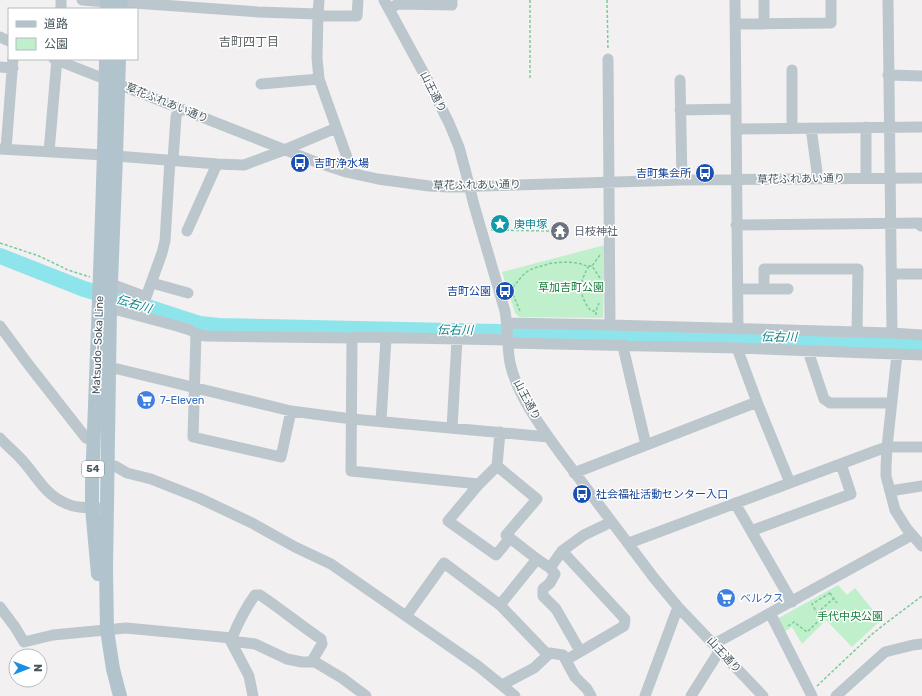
<svg xmlns="http://www.w3.org/2000/svg" width="922" height="696" font-family="Rubik,'Noto Sans JP',sans-serif">
<style>
.green{fill:#c0efcc}
.lines{fill:none;stroke-linecap:round;stroke-linejoin:round}
.river{stroke:#8ee4eb;stroke-width:16}
.path{stroke:#79cc98;stroke-width:1.5;stroke-dasharray:3 2;stroke-linecap:butt}
.minor{stroke:#bcc7cd;stroke-width:11}
.major{stroke:#b1c4ce;stroke-width:14}
.labels{text-anchor:middle;dominant-baseline:central;stroke-width:3;stroke-linejoin:round;paint-order:stroke}
.shield{fill:#fff;stroke:#7f898e;stroke-width:1}
.shield-label{font-size:10px;font-weight:bold;fill:#48565e}
.street-label{font-size:11px;fill:#48565e;stroke:#fff}
.transit-label{font-size:11px;fill:#164399;stroke:#fff;text-anchor:start}
.culture-label{font-size:11px;fill:#0d838f;stroke:#fff;text-anchor:start}
.worship-label{font-size:11px;fill:#5b616d;stroke:#fff;text-anchor:start}
.park-label{font-size:11px;fill:#197f3e;stroke:#fff}
.shop-label{font-size:11px;fill:#366cbe;stroke:#fff;text-anchor:start}
.neighbourhood-label{font-size:12px;fill:#5d6265;stroke:#fff}
.water-label{font-size:12px;font-style:italic;fill:#0f838b;stroke:#fff}
</style>
<rect width="100%" height="100%" fill="#f3f0f1"/>
<path class="green" d="M 605,245 L 603,318 L 519,317 L 515,313 L 502,272 Z
M 838,585 L 847,595 L 855,588 L 881,620 L 852,647 L 826,620 L 802,644 L 792,627 L 784,632 L 777,619 Z"/>
<g class="lines">
<path class="river" d="M 0,256 L 84,289 L 151,308 L 200,324 L 219,326 L 831,339 L 922,343"/>
<path class="path" d="M 530,0 L 530,80
M 607,0 L 608,50
M 491,230 L 550,231
M 0,243 L 39,256 L 68,270 L 90,277
M 589,266 C 581,279 578,290 586,304 C 589,309 590,311 595,311
M 600,278 L 592,266 L 600,255
M 520,311 L 512,292 L 514,286 L 523,275 L 528,271 L 534,268 L 552,263 L 567,262 L 578,263 L 587,266 L 592,266
M 596,315 L 596,311 L 599,303
M 830,593 L 837,603
M 817,613 L 833,599
M 822,617 L 817,613 L 812,604 L 830,593 L 831,592
M 788,626 L 794,622 L 807,632 L 826,614
M 817,686 L 871,635 L 886,623 L 922,596"/>
<path class="minor" d="M 82,0 L 107,2
M 319,0 L 318,14 L 317,58 L 319,79 L 349,163 L 346,172
M 384,0 L 428,81 L 449,123 L 459,147 L 466,173 L 474,205 L 505,311 C 508,328 507,346 510,363 C 517,395 541,427 560,453 L 654,578 L 678,607 L 763,696
M 735,0 L 738,329
M 764,0 L 764,24
M 888,0 L 892,333
M 120,2 L 258,12 L 318,14 L 324,16 L 357,16 L 358,0
M 61,9 L 61,0
M 389,9 L 398,4 L 452,5 L 452,0
M 735,24 L 831,23 L 831,0
M 0,37 L 9,41
M 54,59 L 316,162 L 346,172 L 378,179 L 429,186 L 448,187 L 682,180 L 922,178
M 608,59 L 610,325
M 0,67 L 13,68
M 792,70 L 792,128
M 888,75 L 922,76
M 680,80 L 682,180
M 261,84 L 319,79
M 680,110 L 736,109
M 866,127 L 866,178
M 811,128 L 818,179
M 736,129 L 922,127
M 0,149 L 104,155
M 6,149 L 13,59
M 49,152 L 57,59
M 116,156 L 217,164 L 244,165 L 284,150 L 336,128
M 173,160 L 176,117 L 179,108
M 736,225 L 920,223 L 921,226 L 922,226
M 187,231 L 217,164
M 892,274 L 922,274
M 152,283 L 188,293
M 111,284 L 146,297 L 162,253 L 165,241 L 170,160
M 738,289 L 788,289
M 764,289 L 764,269 L 858,269 L 857,332
M 110,308 L 177,326 L 190,330 L 196,334 L 206,336 L 352,338 L 357,337 L 508,340
M 507,323 L 610,325 L 892,333 L 922,335
M 0,326 L 28,364 L 86,438 L 94,441
M 196,334 L 193,437 L 281,457 L 291,411
M 352,338 L 351,471 L 479,484
M 508,343 L 737,348 L 922,355
M 624,345 L 624,351 L 646,445
M 737,348 L 757,402 L 790,483
M 808,351 L 824,399 L 830,403 L 892,403
M 897,354 L 887,447 L 886,467 L 886,476 L 895,510 L 907,529 L 922,546
M 101,368 L 118,369 L 126,371 L 291,411 L 352,419 L 548,437
M 381,421 L 386,338
M 452,428 L 457,340
M 0,438 C 7,446 15,452 22,460 C 35,474 45,494 63,502 C 74,508 88,508 100,508
M 107,466 L 115,466 L 127,473 L 151,479 L 199,498 L 252,523 L 295,547 L 331,564 L 478,666 L 515,696
M 497,466 L 537,499 L 506,535 L 510,538 L 496,555 L 448,521 L 479,484 L 497,466 L 500,432
M 574,473 L 757,402
M 890,491 L 922,486
M 735,503 L 792,602
M 751,531 L 851,494 L 841,464
M 510,538 L 537,559
M 629,543 L 878,450 L 887,447 L 922,447
M 562,551 L 625,619 L 624,626 L 566,660
M 550,568 L 555,574 L 550,583 L 543,589 L 543,596 L 556,609 L 580,651
M 500,605 L 548,655
M 0,607 L 15,627 L 24,642 L 53,635 L 126,628 L 232,638 C 238,623 245,609 255,595 L 260,595 C 281,609 300,625 321,639 L 322,644 L 312,661
M 770,613 L 812,696
M 406,616 L 444,563 L 500,605 L 537,559 L 550,568 L 562,551 L 584,535 L 605,525 L 611,521
M 229,638 L 249,676 L 253,696
M 231,641 L 255,644 L 287,659 L 302,662 L 315,662 L 342,678 L 366,696
M 714,644 L 912,535
M 502,685 L 534,668 L 550,653 L 563,655 L 575,677 L 587,689 L 591,696
M 645,696 L 678,607
M 691,696 L 720,650
M 836,696 L 885,652 L 913,645 L 922,644"/>
<path class="major" d="M 107,9 L 107,0
M 120,9 L 121,0
M 119,59 L 116,156 L 110,308 L 106,569 L 107,630 L 113,669 L 120,696
M 98,574 L 92,508 L 92,485 C 97,343 104,201 106,59"/>
</g>
<defs>
<symbol id="bus-disc" viewBox="-11 -11 22 22"><circle r="9.5" fill="#1a4fb4" stroke="#fff"/><path d="M-5-6H5V4H4V6H2V4H-2V6H-4V4H-5ZM-3.5-4V0h7V-4ZM-3.5 1.2v1.5H-2V1.2ZM2 1.2v1.5H3.5V1.2Z" fill="#fff"/></symbol>
<symbol id="sight-disc" viewBox="-11 -11 22 22"><circle r="9.5" fill="#0f9aa8" stroke="#fff"/><path d="M0-6L1.8-2.2L6-1.7L2.9 1.2L3.7 5.4L0 3.3L-3.7 5.4L-2.9 1.2L-6-1.7L-1.8-2.2Z" fill="#fff"/></symbol>
<symbol id="temple-disc" viewBox="-11 -11 22 22"><circle r="9.5" fill="#6b7280" stroke="#fff"/><path d="M0-6L5-2H3V0L6.5 2.5H4V6H1.5V3h-3V6H-4V2.5H-6.5L-3 0V-2H-5Z" fill="#fff"/></symbol>
<symbol id="supermarket-disc" viewBox="-11 -11 22 22"><circle r="9.5" fill="#3f7fe0" stroke="#fff"/><path d="M-6-5.5h2.5l.6 2H6L4.5 2H-2.5L-4.4-4H-6ZM-1.5 3.2a1.3 1.3 0 1 0 .1 0ZM3 3.2a1.3 1.3 0 1 0 .1 0Z" fill="#fff"/></symbol>
</defs>
<g fill-rule="evenodd">
<use href="#bus-disc" x="289" y="152" width="22" height="22"/>
<use href="#bus-disc" x="694" y="162" width="22" height="22"/>
<use href="#sight-disc" x="489" y="213" width="22" height="22"/>
<use href="#temple-disc" x="549" y="220" width="22" height="22"/>
<use href="#bus-disc" x="494" y="280" width="22" height="22"/>
<use href="#supermarket-disc" x="135" y="389" width="22" height="22"/>
<use href="#bus-disc" x="571" y="483" width="22" height="22"/>
<use href="#supermarket-disc" x="715" y="587" width="22" height="22"/>
</g>
<g class="labels">
<rect class="shield" x="82" y="461" width="22" height="16" rx="3"/>
<g class="shield-label">
<text x="93" y="469">54</text>
</g>
<g class="street-label">
<text transform="translate(433 92) rotate(63)">山王通り</text>
<text transform="translate(167 103) rotate(22)">草花ふれあい通り</text>
<text transform="translate(801 179) rotate(-1)">草花ふれあい通り</text>
<text transform="translate(477 185) rotate(-1)">草花ふれあい通り</text>
<text transform="translate(98 345) rotate(-88)">Matsudo-Soka Line</text>
<text transform="translate(527 400) rotate(62)">山王通り</text>
<text transform="translate(724 655) rotate(47)">山王通り</text>
</g>
<g class="transit-label">
<text x="314" y="163">吉町浄水場</text>
<text x="691" y="173" text-anchor="end">吉町集会所</text>
<text x="491" y="291" text-anchor="end">吉町公園</text>
<text x="596" y="494">社会福祉活動センター入口</text>
</g>
<g class="culture-label">
<text x="514" y="224">庚申塚</text>
</g>
<g class="worship-label">
<text x="574" y="231">日枝神社</text>
</g>
<g class="park-label">
<text x="571" y="287">草加吉町公園</text>
<text x="850" y="616">手代中央公園</text>
</g>
<g class="shop-label">
<text x="160" y="400">7-Eleven</text>
<text x="740" y="598">ベルクス</text>
</g>
<g class="neighbourhood-label">
<text x="249" y="42">吉町四丁目</text>
</g>
<g class="water-label">
<text transform="translate(134 304) rotate(17)">伝右川</text>
<text transform="translate(455 330) rotate(1)">伝右川</text>
<text transform="translate(779 337) rotate(1)">伝右川</text>
</g>
</g>
<rect x="8" y="8" width="130" height="52" fill="#ffffff" stroke="#b6bbbf"/>
<rect x="16" y="21" width="20" height="6" fill="#b1c4ce" stroke="#b6bbbf"/>
<text x="44" y="28" font-size="12" fill="#48565e">道路</text>
<rect x="16" y="38" width="20" height="12" fill="#c0efcc" stroke="#b6bbbf"/>
<text x="44" y="48" font-size="12" fill="#48565e">公園</text>
<g transform="translate(28 668) rotate(90)"><circle r="19" fill="#ffffff" stroke="#b6bbbf"/>
<path d="M0-3L7 15L0 10L-7 15Z" fill="#1d8de0"/>
<text y="-6" font-size="11" font-weight="bold" text-anchor="middle" fill="#48565e">N</text>
</g>
</svg>
